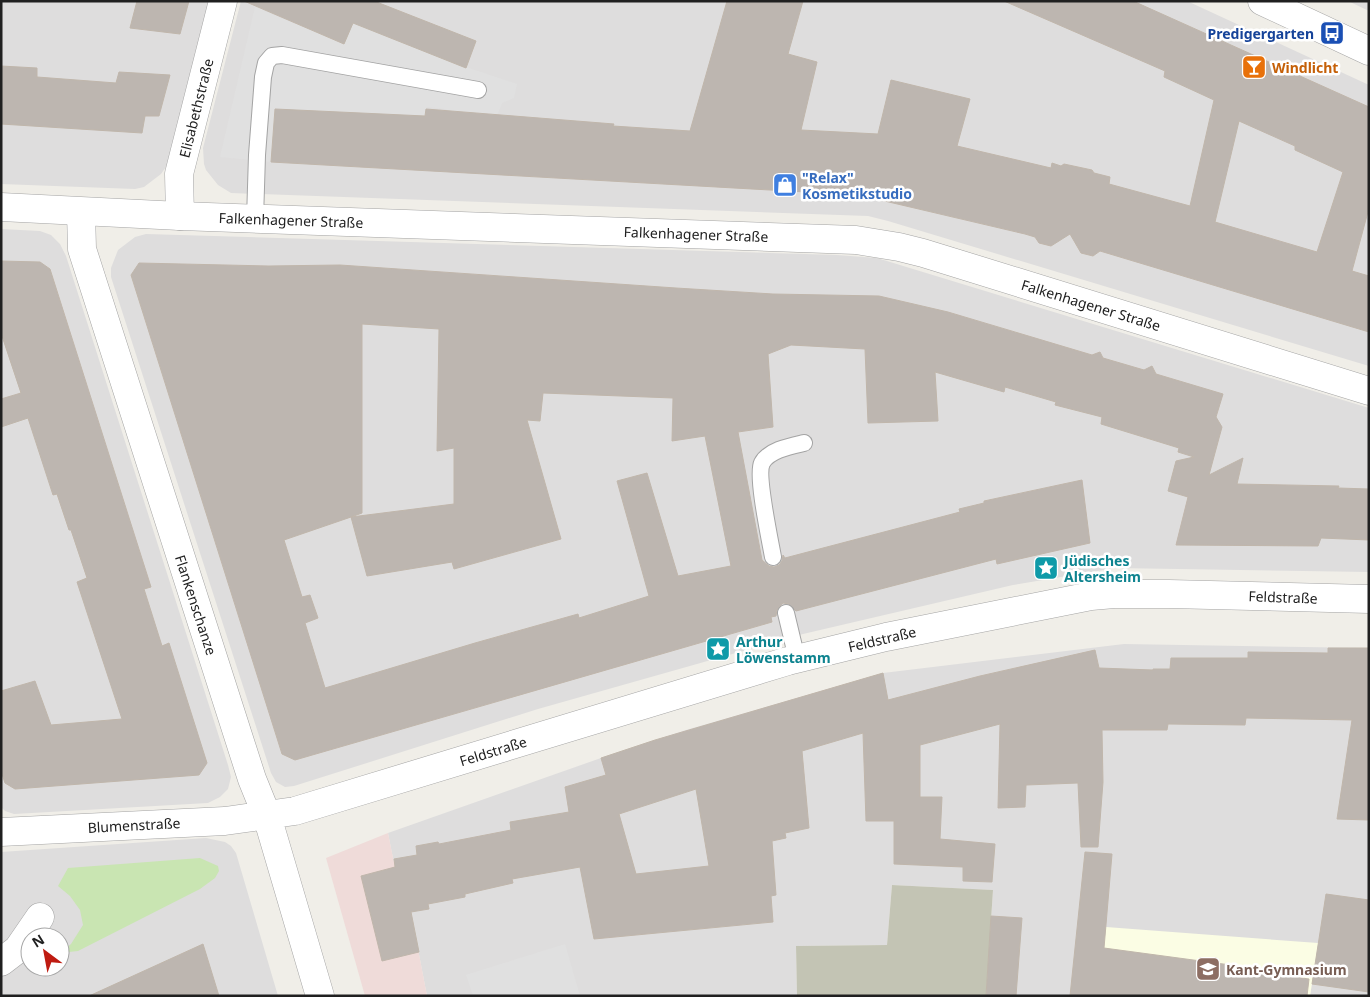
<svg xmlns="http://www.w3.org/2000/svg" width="1370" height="997" font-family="'Noto Sans',sans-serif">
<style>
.residential{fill:#dedddd;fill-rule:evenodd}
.commercial{fill:#efdbd9}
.education{fill:#fbfde4}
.construction{fill:#c3c4b4}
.grass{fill:#c9e5b2}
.parking{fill:#e0e0e0}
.building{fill:#bdb6b0;stroke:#c0b6ab;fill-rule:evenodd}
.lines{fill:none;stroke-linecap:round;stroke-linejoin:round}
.service-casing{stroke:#a4a4a4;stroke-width:18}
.minor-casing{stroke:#a4a4a4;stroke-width:29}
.tertiary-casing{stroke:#a4a4a4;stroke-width:29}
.service{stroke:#fff;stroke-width:16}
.minor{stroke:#fff;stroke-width:28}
.tertiary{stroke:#fff;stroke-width:28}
.labels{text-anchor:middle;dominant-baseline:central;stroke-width:5;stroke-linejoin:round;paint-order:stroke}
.transit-label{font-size:14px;font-weight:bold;fill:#164399;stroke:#fff;text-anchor:end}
.food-label{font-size:14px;font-weight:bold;fill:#c56008;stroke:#fff;text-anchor:start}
.street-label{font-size:14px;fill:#202020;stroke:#fff}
.shop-label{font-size:14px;font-weight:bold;fill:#366cbe;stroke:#fff;text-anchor:start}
.culture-label{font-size:14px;font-weight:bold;fill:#0d838f;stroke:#fff;text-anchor:start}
.education-label{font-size:14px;font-weight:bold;fill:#785e54;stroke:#fff;text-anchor:start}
</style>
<rect width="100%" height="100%" fill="#f0eee8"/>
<path class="residential" d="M 1,1 L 209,1 L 168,164 L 161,174 L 144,187 L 135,189 L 1,184 Z
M 241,1 L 1187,1 L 1369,85 L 1369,366 L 888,221 L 868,216 L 231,193 L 218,185 L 206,170 L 204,164 L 203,148 Z
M 1348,1 L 1369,1 L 1369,11 Z
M 1,229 L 40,231 L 51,235 L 60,244 L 66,256 L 228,765 L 231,777 L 228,789 L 220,797 L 208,803 L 14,814 L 5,811 L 1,807 Z
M 146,234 L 837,255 L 877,258 L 1369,408 L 1369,572 L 1115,568 L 1013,585 L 803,634 L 538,709 L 294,786 L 285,787 L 276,782 L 271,773 L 111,277 L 111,268 L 118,250 L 135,237 Z
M 1124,644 L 1369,648 L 1369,996 L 1310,996 L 1318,943 L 1099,996 L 986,996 L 993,890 L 892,885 L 887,945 L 796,946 L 797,996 L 427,996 L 411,913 L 404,914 L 388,833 L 601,758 L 686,730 L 883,673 Z
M 206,838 L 225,842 L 231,846 L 236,853 L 278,996 L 1,996 L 1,852 ZM 30,937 L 60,937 L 60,967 L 30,967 Z"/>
<path class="commercial" d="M 388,833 L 404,913 L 411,912 L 427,996 L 365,996 L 326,858 Z"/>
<path class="education" d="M 1106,927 L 1318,943 L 1310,996 L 1099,996 Z"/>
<path class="construction" d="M 892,885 L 993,890 L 986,996 L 797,996 L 796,946 L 887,945 Z"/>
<path class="grass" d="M 200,858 L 218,866 L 219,871 L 215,878 L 200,889 L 78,951 L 60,953 L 71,944 L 83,925 L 80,910 L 70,896 L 58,886 L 68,868 Z"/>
<path class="parking" d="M 255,7 L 344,44 L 354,22 L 466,67 L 517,84 L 514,98 L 502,103 L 497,116 L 447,111 L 446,109 L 427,107 L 426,116 L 275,109 L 271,162 L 220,157 Z
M 565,944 L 580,996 L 473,996 L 466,975 Z"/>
<path class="building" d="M 137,1 L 189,1 L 180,34 L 130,28 Z
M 244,1 L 374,1 L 476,41 L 466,68 L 353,23 L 344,44 Z
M 727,1 L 803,1 L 788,54 L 817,62 L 801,130 L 878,134 L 891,80 L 970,99 L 957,146 L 1051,168 L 1052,163 L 1061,166 L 1064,164 L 1092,170 L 1094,173 L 1110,177 L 1109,184 L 1190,206 L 1214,100 L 1164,77 L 1165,71 L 1004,1 L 1133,1 L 1369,107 L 1369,208 L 1352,271 L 1369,276 L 1369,332 L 1100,251 L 1093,256 L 1081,253 L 1070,234 L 1051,246 L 1039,243 L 1035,237 L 1025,234 L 859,195 L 271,162 L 275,109 L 425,116 L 426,109 L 614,124 L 613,126 L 690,131 ZM 1239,121 L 1295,146 L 1295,150 L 1343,172 L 1317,252 L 1215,222 Z
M 1,66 L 37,68 L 37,77 L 116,83 L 119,72 L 170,75 L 159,116 L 145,116 L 142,133 L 1,124 Z
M 1,261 L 40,262 L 50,269 L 151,587 L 144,589 L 162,646 L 169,643 L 207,763 L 199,775 L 15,789 L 5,783 L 1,771 L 1,691 L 35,681 L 51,725 L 122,719 L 77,582 L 87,578 L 71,530 L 69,530 L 57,494 L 53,495 L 28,418 L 1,427 L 1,399 L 21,393 L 1,333 Z
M 139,263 L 269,266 L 340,265 L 676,288 L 773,294 L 879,296 L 948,312 L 1092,355 L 1100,352 L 1103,358 L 1144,370 L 1152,366 L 1156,374 L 1223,394 L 1216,417 L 1222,427 L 1209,475 L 1243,458 L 1237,484 L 1339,486 L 1338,488 L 1369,489 L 1369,540 L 1321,538 L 1318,546 L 1176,545 L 1188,497 L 1168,491 L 1176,461 L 1194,457 L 1178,452 L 1179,448 L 1101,424 L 1102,417 L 1055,405 L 1056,402 L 1005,387 L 1004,392 L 935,372 L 938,421 L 868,423 L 865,349 L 791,345 L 768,354 L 773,427 L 738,432 L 762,560 L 769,566 L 774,567 L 779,565 L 782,561 L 783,555 L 785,558 L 960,512 L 959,509 L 984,503 L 984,501 L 1082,480 L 1090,543 L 997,564 L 996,559 L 796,611 L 789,604 L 783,603 L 777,610 L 776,616 L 771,617 L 772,622 L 295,760 L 282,754 L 131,275 ZM 362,324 L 439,329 L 437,451 L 454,448 L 454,504 L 351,517 L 362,513 ZM 543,393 L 673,398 L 672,441 L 705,436 L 731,566 L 678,576 L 647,473 L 617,481 L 649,596 L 579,618 L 578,614 L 475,643 L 325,688 L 305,623 L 318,618 L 310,595 L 302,597 L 284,540 L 351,517 L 367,576 L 452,562 L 454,569 L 561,539 L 527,420 L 540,421 Z
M 1328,648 L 1369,648 L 1369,820 L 1337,819 L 1352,720 L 1246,718 L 1245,725 L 1168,724 L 1167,730 L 1102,730 L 1103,782 L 1098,847 L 1081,847 L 1078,783 L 1026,785 L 1025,807 L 998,808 L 1000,724 L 920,745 L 920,797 L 942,797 L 940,839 L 995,844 L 992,882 L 963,881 L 963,867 L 894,864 L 894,821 L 866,821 L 863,733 L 802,751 L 809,828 L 785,833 L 786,838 L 772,841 L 776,895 L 771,896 L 773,922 L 594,939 L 580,867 L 512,879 L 513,883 L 465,894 L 465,897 L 428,904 L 429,909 L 411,912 L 419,952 L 382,961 L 361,876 L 395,867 L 394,859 L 417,855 L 416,846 L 438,842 L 439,844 L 511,830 L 510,822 L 569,812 L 565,787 L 606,775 L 601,758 L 655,740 L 883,673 L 888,700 L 980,676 L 1095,650 L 1099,668 L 1153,670 L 1153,669 L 1170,669 L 1171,658 L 1248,658 L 1248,652 L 1328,653 ZM 696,789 L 709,866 L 636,874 L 619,814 Z
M 1085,852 L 1112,854 L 1104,948 L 1238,966 L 1238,969 L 1309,979 L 1307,996 L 1070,996 Z
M 1326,894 L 1369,900 L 1369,992 L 1312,984 Z
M 991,916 L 1022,918 L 1016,996 L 986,996 Z
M 203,944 L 219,996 L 89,996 Z"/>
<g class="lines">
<defs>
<path id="service" d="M 255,219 L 257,155 L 263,77 L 266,63 L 272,56 L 282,55 L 478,90
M 773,557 C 770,540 756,475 762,463 C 769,450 791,446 804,443
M 786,613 L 797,659"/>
<path id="minor" d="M 81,212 L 82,249 L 252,779 L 267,816 L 320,996
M 180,216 L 179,174 L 223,1
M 1,832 L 225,821 L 295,811 L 788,661 L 886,637 L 1091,596 L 1114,594 L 1169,594 L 1369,599
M 1,962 L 18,949 L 40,917"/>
<path id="tertiary" d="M 1262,1 L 1369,51
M 1,207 L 180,216 L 856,240 L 899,247 L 923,253 L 1369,391"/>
</defs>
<use href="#service" class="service-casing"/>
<use href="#minor" class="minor-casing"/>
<use href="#tertiary" class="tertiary-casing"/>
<use href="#service" class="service"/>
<use href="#minor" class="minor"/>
<use href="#tertiary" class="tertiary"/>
</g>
<defs>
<symbol id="bus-square" viewBox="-11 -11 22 22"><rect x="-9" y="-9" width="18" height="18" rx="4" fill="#1a4fb4" stroke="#fff"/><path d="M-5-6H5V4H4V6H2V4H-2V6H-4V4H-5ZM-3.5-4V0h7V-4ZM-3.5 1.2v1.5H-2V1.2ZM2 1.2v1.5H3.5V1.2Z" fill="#fff"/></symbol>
<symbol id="bar-square" viewBox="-11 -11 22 22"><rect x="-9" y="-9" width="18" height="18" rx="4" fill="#e8710a" stroke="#fff"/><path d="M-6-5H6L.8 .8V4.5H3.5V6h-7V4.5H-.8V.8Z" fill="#fff"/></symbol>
<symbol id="shop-square" viewBox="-11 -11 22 22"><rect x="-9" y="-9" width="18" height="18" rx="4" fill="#3f7fe0" stroke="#fff"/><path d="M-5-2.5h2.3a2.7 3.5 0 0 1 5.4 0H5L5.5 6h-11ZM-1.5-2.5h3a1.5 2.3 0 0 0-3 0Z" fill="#fff"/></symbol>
<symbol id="sight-square" viewBox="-11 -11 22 22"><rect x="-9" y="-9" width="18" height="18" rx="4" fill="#0f9aa8" stroke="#fff"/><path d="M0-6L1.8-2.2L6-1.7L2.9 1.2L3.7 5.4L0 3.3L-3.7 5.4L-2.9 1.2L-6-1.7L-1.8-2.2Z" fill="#fff"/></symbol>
<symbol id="school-square" viewBox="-11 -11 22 22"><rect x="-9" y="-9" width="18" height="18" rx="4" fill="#8d6e63" stroke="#fff"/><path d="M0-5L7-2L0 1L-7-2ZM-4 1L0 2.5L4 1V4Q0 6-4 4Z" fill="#fff"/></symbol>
</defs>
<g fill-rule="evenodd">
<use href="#bus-square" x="1318" y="19" width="28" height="28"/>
<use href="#bar-square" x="1240" y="53" width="28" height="28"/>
<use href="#shop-square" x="771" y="171" width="28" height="28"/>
<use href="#sight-square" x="1032" y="554" width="28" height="28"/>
<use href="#sight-square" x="704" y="635" width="28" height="28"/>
<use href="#school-square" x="1194" y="955" width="28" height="28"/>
</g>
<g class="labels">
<g class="transit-label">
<text x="1314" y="33">Predigergarten</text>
</g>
<g class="food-label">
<text x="1272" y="67">Windlicht</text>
</g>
<g class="street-label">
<text transform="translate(196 108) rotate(-76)">Elisabethstraße</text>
<text transform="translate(291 220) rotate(2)">Falkenhagener Straße</text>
<text transform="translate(696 234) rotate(2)">Falkenhagener Straße</text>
<text transform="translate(1091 305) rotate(17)">Falkenhagener Straße</text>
<text transform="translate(1283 597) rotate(2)">Feldstraße</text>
<text transform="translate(196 605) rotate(72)">Flankenschanze</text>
<text transform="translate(882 639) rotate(-13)">Feldstraße</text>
<text transform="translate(493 751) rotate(-17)">Feldstraße</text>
<text transform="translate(134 825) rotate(-3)">Blumenstraße</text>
</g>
<g class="shop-label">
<text x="802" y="177">"Relax"<tspan x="802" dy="16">Kosmetikstudio</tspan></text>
</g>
<g class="culture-label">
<text x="1064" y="560">Jüdisches<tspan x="1064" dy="16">Altersheim</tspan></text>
<text x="736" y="641">Arthur<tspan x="736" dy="16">Löwenstamm</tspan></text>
</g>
<g class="education-label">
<text x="1226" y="969">Kant-Gymnasium</text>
</g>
</g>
<rect width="1370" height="997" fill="none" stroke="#202020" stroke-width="5"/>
<g transform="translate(45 952) rotate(328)"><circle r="24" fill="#ffffff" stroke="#a6a6a6"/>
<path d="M0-4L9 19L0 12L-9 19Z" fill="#bf1b11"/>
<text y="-8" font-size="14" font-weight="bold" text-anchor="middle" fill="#202020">N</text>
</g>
</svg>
